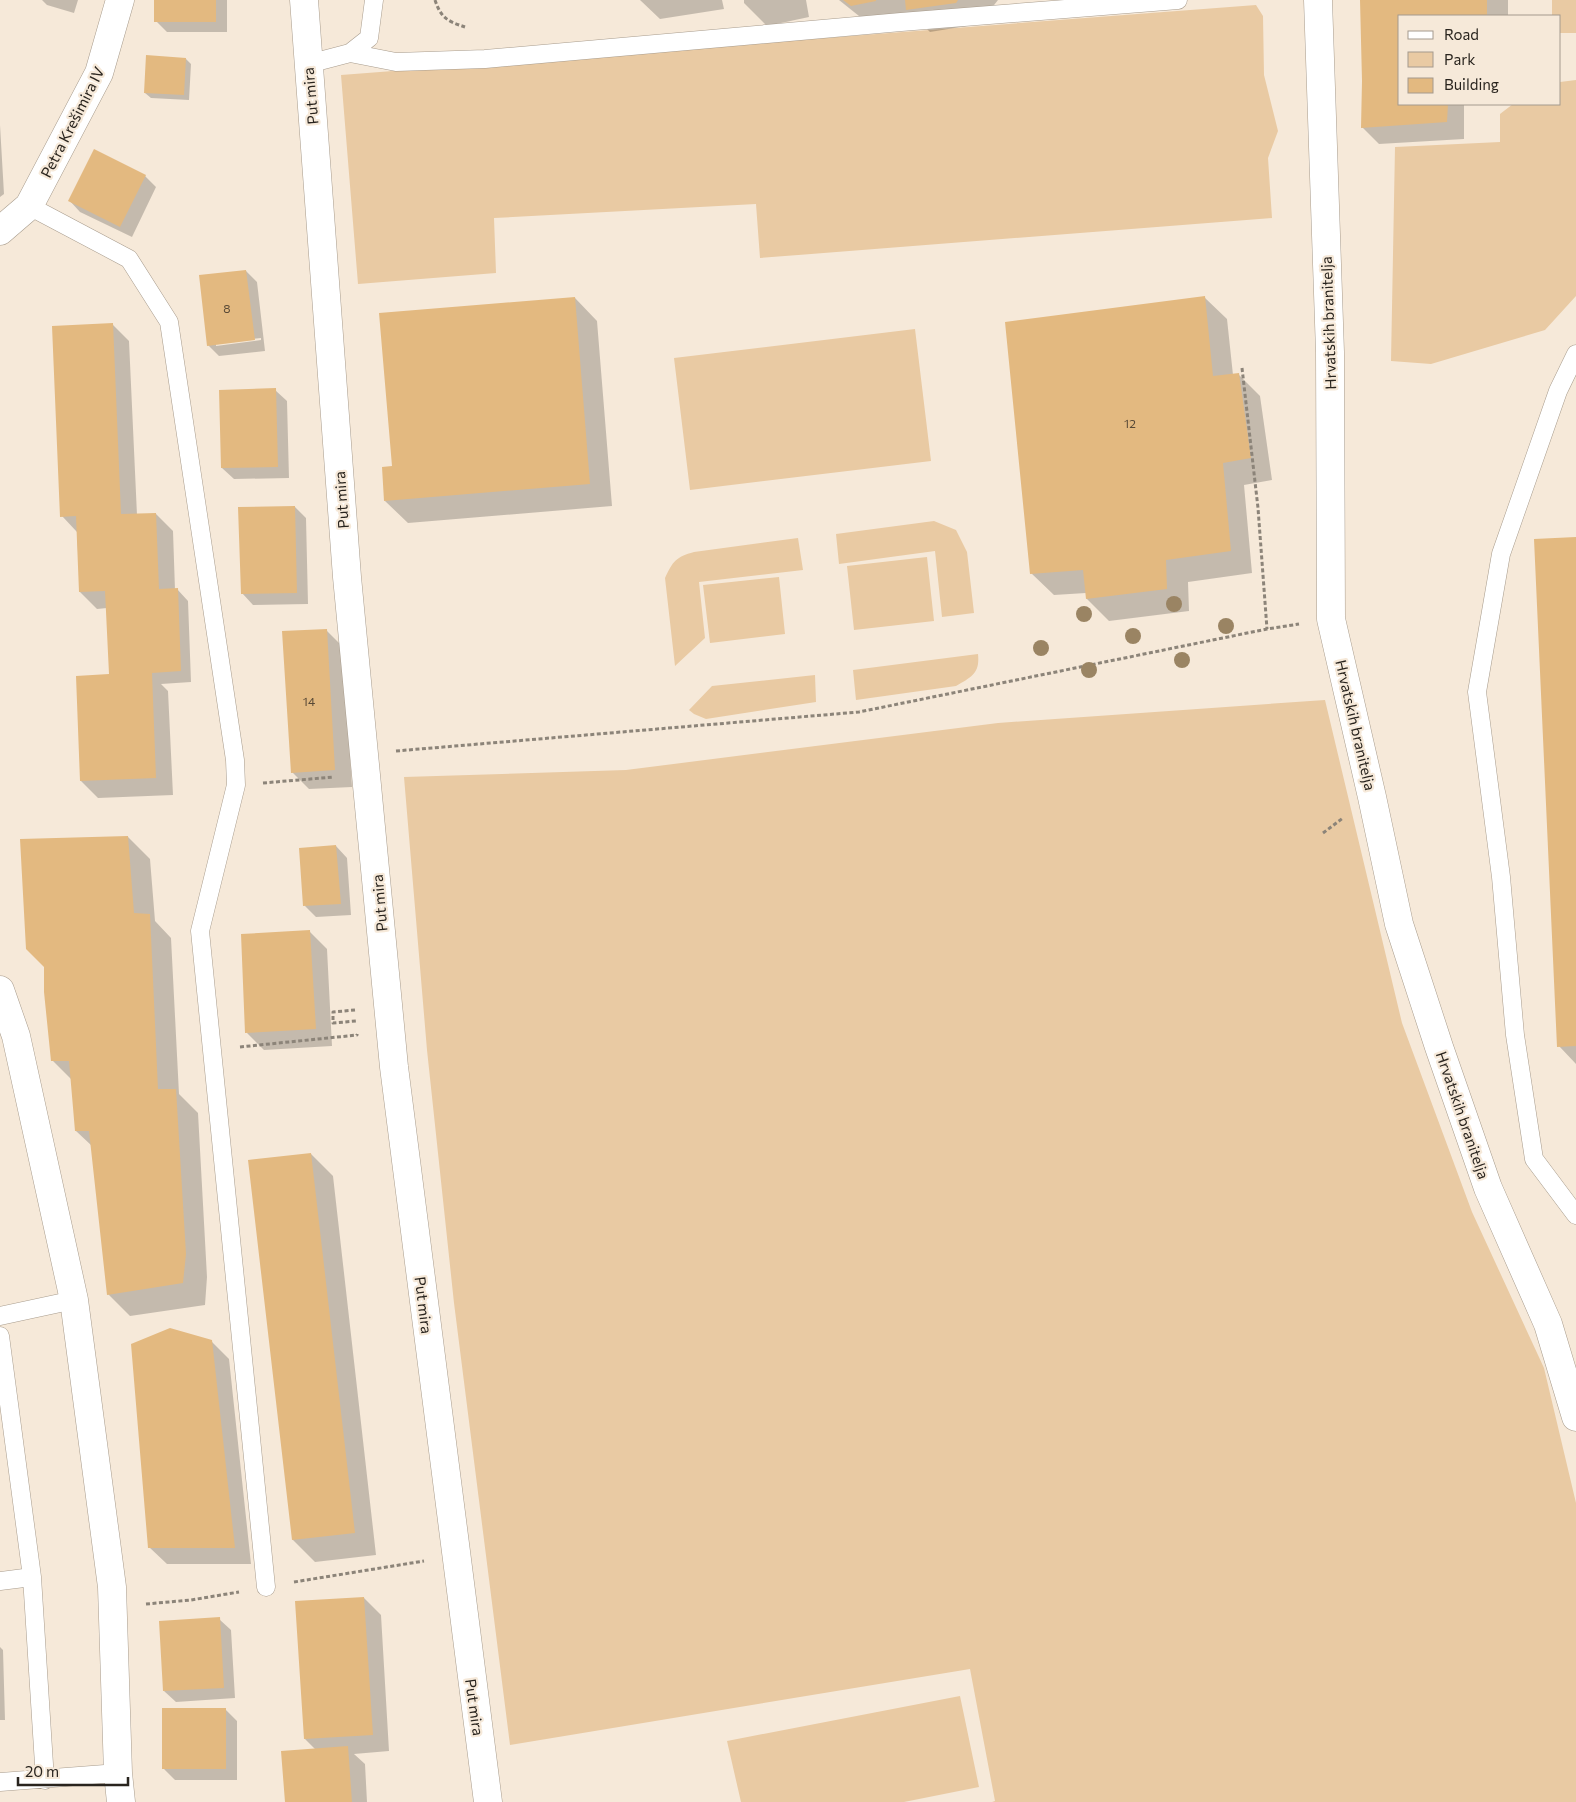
<svg xmlns="http://www.w3.org/2000/svg" width="1576" height="1802" font-family="Commissioner,sans-serif">
<style>
.green{fill:#e9caa3}
.shadow{fill:#0003;fill-rule:evenodd}
.building{fill:#e3b980}
.lines{fill:none;stroke-linecap:round;stroke-linejoin:round}
.lane-casing{stroke:#a89c8d;stroke-width:19}
.street-casing{stroke:#a89c8d;stroke-width:29}
.path{stroke:#8c8479;stroke-width:3;stroke-dasharray:4 2.5;stroke-linecap:butt}
.lane{stroke:#fff;stroke-width:18}
.street{stroke:#fff;stroke-width:28}
.tree{fill:#9a8463}
.labels{text-anchor:middle;dominant-baseline:central;stroke-width:4.5;stroke-linejoin:round;paint-order:stroke}
.number-label{font-size:12px;fill:#584936}
.street-label{font-size:15px;fill:#29241e;stroke:#f6e9d9}
</style>
<rect width="100%" height="100%" fill="#f6e9d9"/>
<path class="green" d="M 1552,0 L 1576,0 L 1576,33 L 1560,33 L 1560,16 L 1552,16 Z
M 1256,5 L 1263,16 L 1264,75 L 1278,131 L 1268,158 L 1272,218 L 760,258 L 756,204 L 494,218 L 496,273 L 358,284 L 341,75 Z
M 1576,80 L 1576,296 L 1545,330 L 1431,364 L 1391,361 L 1395,147 L 1500,142 L 1500,114 L 1513,104 L 1560,104 L 1560,82 Z
M 915,329 L 931,461 L 690,490 L 674,358 Z
M 934,521 L 956,530 L 967,552 L 974,613 L 942,617 L 935,551 L 839,564 L 836,534 Z
M 798,538 L 803,570 L 699,582 L 705,638 L 675,666 L 665,578 C 673,561 676,557 694,552 Z
M 927,557 L 934,621 L 854,630 L 847,566 Z
M 779,577 L 785,634 L 710,643 L 703,585 Z
M 978,654 C 980,673 972,677 956,686 L 856,700 L 853,670 Z
M 815,675 L 816,702 L 706,719 L 694,714 L 689,710 L 712,686 Z
M 1325,700 L 1402,1023 L 1472,1212 L 1544,1368 L 1576,1503 L 1576,1802 L 992,1802 L 995,1801 L 970,1669 L 510,1745 L 454,1303 L 427,1050 L 404,777 L 626,770 L 998,723 Z
M 960,1696 L 979,1787 L 904,1802 L 741,1802 L 727,1741 Z"/>
<path class="shadow" d="M 42,0 L 78,0 L 74,13 L 47,5 Z
M 156,0 L 227,0 L 227,32 L 167,32 L 156,21 Z
M 640,0 L 722,0 L 724,9 L 660,19 Z
M 744,0 L 806,0 L 809,17 L 767,26 L 744,3 Z
M 839,0 L 998,0 L 979,24 L 930,32 L 917,19 L 874,28 Z
M 1361,0 L 1508,0 L 1508,16 L 1400,16 L 1400,104 L 1464,104 L 1464,139 L 1379,144 L 1362,127 L 1363,81 Z
M 186,59 L 191,64 L 189,100 L 151,98 L 145,93 Z
M 0,125 L 4,194 L 0,197 Z
M 145,176 L 156,187 L 132,237 L 80,212 L 69,200 Z
M 246,271 L 257,282 L 265,351 L 219,356 L 208,345 ZM 261,338 L 261,340 L 216,346 L 216,343 Z
M 1204,297 L 1227,319 L 1233,375 L 1238,374 L 1260,396 L 1272,480 L 1244,485 L 1252,573 L 1188,582 L 1189,611 L 1109,621 L 1087,599 L 1086,593 L 1054,595 L 1031,573 Z
M 575,298 L 597,321 L 612,506 L 408,523 L 385,501 L 393,467 Z
M 112,324 L 129,341 L 137,515 L 156,514 L 173,531 L 175,590 L 177,589 L 188,601 L 191,682 L 161,684 L 168,691 L 173,795 L 98,798 L 81,781 L 110,676 L 107,608 L 97,609 L 80,592 L 77,532 L 62,516 Z
M 275,390 L 287,401 L 289,478 L 234,479 L 222,468 Z
M 295,507 L 306,518 L 308,604 L 253,605 L 242,593 Z
M 1576,539 L 1576,1064 L 1559,1046 Z
M 326,630 L 343,647 L 352,787 L 309,789 L 292,772 Z
M 128,837 L 150,859 L 155,921 L 171,938 L 179,1094 L 198,1113 L 207,1277 L 205,1305 L 130,1316 L 108,1294 L 92,1146 L 76,1131 L 72,1080 L 52,1060 Z
M 336,846 L 347,858 L 351,915 L 316,917 L 305,906 Z
M 310,932 L 327,949 L 332,1046 L 264,1050 L 247,1033 Z
M 311,1154 L 333,1176 L 376,1555 L 315,1562 L 293,1540 Z
M 212,1342 L 229,1359 L 251,1564 L 167,1564 L 149,1547 Z
M 364,1598 L 381,1615 L 389,1751 L 354,1754 L 365,1764 L 367,1802 L 286,1802 L 316,1750 L 305,1739 Z
M 219,1619 L 231,1630 L 235,1698 L 176,1702 L 164,1691 Z
M 0,1647 L 3,1650 L 5,1720 L 0,1720 Z
M 225,1709 L 237,1721 L 237,1780 L 175,1780 L 164,1769 Z"/>
<path class="building" d="M 154,0 L 216,0 L 216,22 L 154,22 Z
M 843,0 L 876,0 L 876,1 L 851,6 Z
M 905,0 L 958,0 L 956,3 L 906,10 Z
M 1360,0 L 1487,0 L 1487,16 L 1400,16 L 1400,104 L 1448,104 L 1447,122 L 1361,128 L 1362,81 Z
M 146,55 L 186,58 L 184,95 L 144,93 Z
M 94,149 L 146,175 L 120,227 L 68,201 Z
M 246,270 L 255,340 L 207,346 L 199,275 Z
M 1205,296 L 1213,376 L 1239,373 L 1251,458 L 1223,463 L 1231,551 L 1166,560 L 1167,589 L 1086,599 L 1083,570 L 1030,574 L 1005,322 Z
M 575,297 L 590,484 L 384,501 L 382,467 L 392,466 L 379,313 Z
M 113,323 L 121,514 L 156,513 L 159,589 L 178,588 L 181,671 L 152,673 L 156,778 L 80,781 L 76,676 L 109,674 L 105,591 L 79,592 L 76,516 L 60,517 L 52,326 Z
M 276,388 L 278,467 L 221,468 L 219,390 Z
M 295,506 L 297,593 L 241,594 L 238,507 Z
M 1576,537 L 1576,1046 L 1557,1047 L 1534,539 Z
M 327,629 L 335,770 L 291,773 L 282,631 Z
M 128,836 L 134,913 L 150,914 L 158,1089 L 176,1089 L 186,1254 L 183,1283 L 107,1295 L 89,1131 L 75,1131 L 69,1061 L 51,1061 L 44,992 L 44,967 L 26,949 L 20,839 Z
M 336,845 L 341,904 L 303,906 L 299,848 Z
M 310,930 L 316,1029 L 245,1033 L 241,934 Z
M 311,1153 L 355,1533 L 292,1540 L 248,1160 Z
M 170,1328 L 212,1340 L 235,1548 L 148,1548 L 131,1344 Z
M 364,1597 L 373,1735 L 304,1739 L 295,1601 Z
M 220,1617 L 224,1688 L 163,1691 L 159,1621 Z
M 162,1708 L 226,1708 L 226,1769 L 162,1769 Z
M 348,1746 L 352,1802 L 285,1802 L 281,1751 Z"/>
<g class="lines">
<defs>
<path id="lane" d="M 350,53 L 396,62 L 485,59 L 901,22 L 1178,0
M 308,64 L 350,53 L 369,38 L 374,0
M 29,206 L 129,259 L 169,322 L 235,760 L 236,785 L 200,931 L 266,1587
M 1576,354 L 1558,391 L 1501,554 L 1477,692 L 1501,877 L 1515,1035 L 1534,1159 L 1576,1215
M 0,1316 L 74,1300
M 0,1336 L 32,1577 L 45,1780
M 0,1581 L 32,1577
M 0,1782 L 118,1773"/>
<path id="street" d="M 304,0 L 347,577 L 394,1067 L 488,1802
M 1318,0 L 1330,352 L 1331,619 L 1372,797 L 1399,924 L 1439,1047 L 1488,1188 L 1548,1324 L 1576,1417
M 0,231 L 29,206 L 99,73 L 120,0
M 0,990 L 16,1036 L 74,1300 L 112,1587 L 118,1773 L 121,1802"/>
</defs>
<use href="#lane" class="lane-casing"/>
<use href="#street" class="street-casing"/>
<path class="path" d="M 435,0 C 441,18 447,21 465,27
M 1242,368 L 1258,508 L 1267,629
M 396,751 L 859,712 L 1267,629 L 1299,624
M 263,783 L 334,777
M 1323,833 L 1343,818
M 355,1010 L 333,1012 L 333,1023 L 356,1021
M 240,1047 L 357,1035 L 357,1034
M 294,1582 L 424,1561
M 146,1604 L 191,1600 L 239,1592"/>
<use href="#lane" class="lane"/>
<use href="#street" class="street"/>
</g>
<g class="tree">
<circle cx="1174" cy="604" r="8"/>
<circle cx="1084" cy="614" r="8"/>
<circle cx="1226" cy="626" r="8"/>
<circle cx="1133" cy="636" r="8"/>
<circle cx="1041" cy="648" r="8"/>
<circle cx="1182" cy="660" r="8"/>
<circle cx="1089" cy="670" r="8"/>
</g>
<g class="labels">
<g class="number-label">
<text x="227" y="308">8</text>
<text x="1130" y="423">12</text>
<text x="309" y="701">14</text>
</g>
<g class="street-label">
<text transform="translate(310 96) rotate(-95)">Put mira</text>
<text transform="translate(72 122) rotate(-63)">Petra Krešimira IV</text>
<text transform="translate(1328 323) rotate(-92)">Hrvatskih branitelja</text>
<text transform="translate(341 500) rotate(-94)">Put mira</text>
<text transform="translate(1356 725) rotate(77)">Hrvatskih branitelja</text>
<text transform="translate(379 903) rotate(-95)">Put mira</text>
<text transform="translate(1463 1115) rotate(71)">Hrvatskih branitelja</text>
<text transform="translate(424 1305) rotate(83)">Put mira</text>
<text transform="translate(475 1707) rotate(82)">Put mira</text>
</g>
</g>
<rect x="1398" y="15" width="162" height="90" fill="#f6e9d9" stroke="#a49a8e"/>
<rect x="1408" y="31" width="25" height="8" fill="#ffffff" stroke="#a49a8e"/>
<text x="1444" y="40" font-size="15" fill="#29241e">Road</text>
<rect x="1408" y="52" width="25" height="15" fill="#e9caa3" stroke="#a49a8e"/>
<text x="1444" y="65" font-size="15" fill="#29241e">Park</text>
<rect x="1408" y="78" width="25" height="15" fill="#e3b980" stroke="#a49a8e"/>
<text x="1444" y="90" font-size="15" fill="#29241e">Building</text>
<path d="M18 1777v8h110v-8" fill="none" stroke="#29241e" stroke-width="2.5"/>
<text x="25" y="1777" font-size="15" fill="#29241e" stroke="#f6e9d9" stroke-width="4" paint-order="stroke">20 m</text>
</svg>
